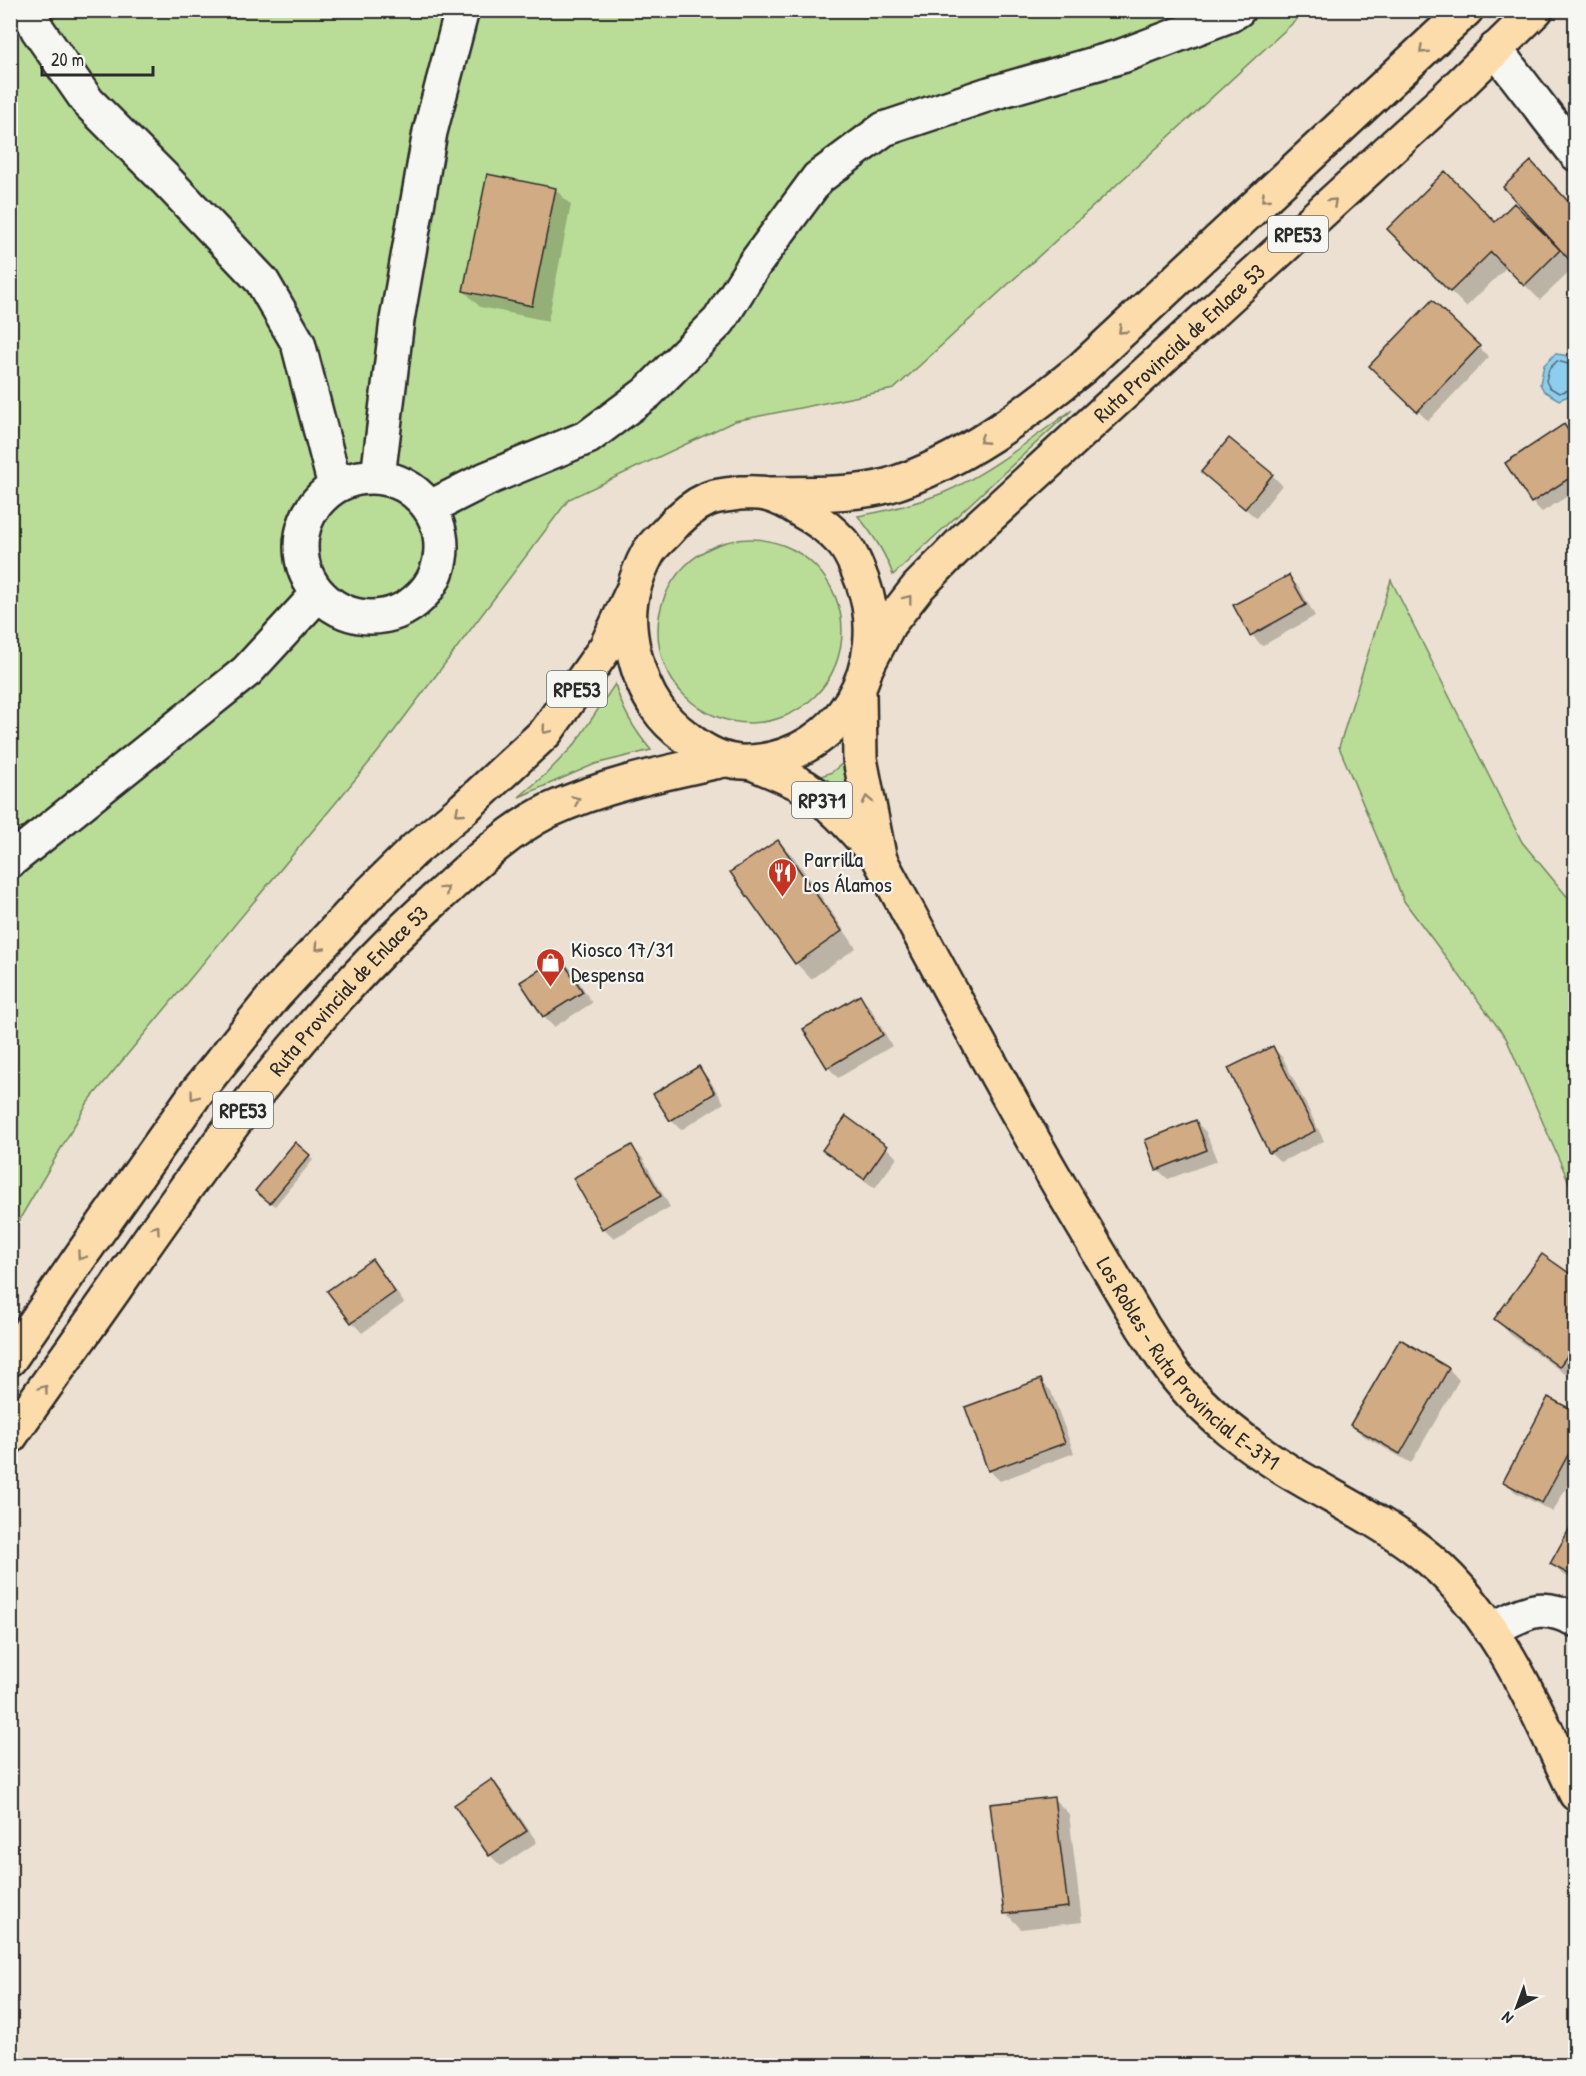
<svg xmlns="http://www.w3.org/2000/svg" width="1586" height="2076" font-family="'Patrick Hand',sans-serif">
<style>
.green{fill:#b9dd97;stroke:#728461;stroke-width:1.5}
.water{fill:#8dceee;stroke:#668da0;stroke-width:1.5}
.shadow{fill:#0003}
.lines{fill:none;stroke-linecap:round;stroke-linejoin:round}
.shore{stroke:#526c79;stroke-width:1.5}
.building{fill:#d1ab83;stroke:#2b2b2b;stroke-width:1.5}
.minor-casing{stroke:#2b2b2b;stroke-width:38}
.major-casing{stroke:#2b2b2b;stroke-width:38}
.minor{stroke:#f6f6f2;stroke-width:33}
.major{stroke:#fddcac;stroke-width:33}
.oneway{stroke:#94846c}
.labels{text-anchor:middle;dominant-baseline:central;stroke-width:4.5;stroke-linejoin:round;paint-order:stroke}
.shield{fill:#f6f6f2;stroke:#686867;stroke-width:1.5}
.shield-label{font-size:21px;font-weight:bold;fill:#2b2b2b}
.street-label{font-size:22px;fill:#2b2b2b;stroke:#f6f6f2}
.poi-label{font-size:22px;fill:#2b2b2b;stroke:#f6f6f2;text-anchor:start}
</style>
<rect width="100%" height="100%" fill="#ebe0d1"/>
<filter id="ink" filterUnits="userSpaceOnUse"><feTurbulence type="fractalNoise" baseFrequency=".0167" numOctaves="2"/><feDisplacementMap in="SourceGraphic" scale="12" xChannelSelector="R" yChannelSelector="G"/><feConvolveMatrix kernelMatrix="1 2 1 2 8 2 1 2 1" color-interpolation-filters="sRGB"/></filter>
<g filter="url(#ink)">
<path class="green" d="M 11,11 L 1306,11 L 894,389 L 735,421 L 569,499 L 382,747 L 88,1102 L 11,1234 Z
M 1072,410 L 893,575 C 885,552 873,535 858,516 C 887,511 915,504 943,493 C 989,473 1031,439 1072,410 Z
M658 631a92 92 0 1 1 184 0a92 92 0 1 1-184 0Z
M 1391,580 L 1522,842 L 1575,906 L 1575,1196 L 1506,1038 L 1404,901 L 1339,747 Z
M 615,684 C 622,710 634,730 651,750 L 595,764 L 519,797 L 547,773 L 575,744 Z
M 850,757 L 852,809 L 818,777 L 832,772 Z"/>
<path class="water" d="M 1555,354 L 1564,355 L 1575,361 L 1575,393 L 1559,400 L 1544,391 L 1540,384 L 1544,365 Z"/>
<path class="shadow" d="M 191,10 L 215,10 L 214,16 Z
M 1297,10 L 1315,10 L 1302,16 Z
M 555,189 L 571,205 L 548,321 L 480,307 L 464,291 Z
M 1514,205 L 1562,254 L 1576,211 L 1576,266 L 1540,300 L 1507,267 L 1466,307 L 1389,229 L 1495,224 Z
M 1432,302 L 1489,357 L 1428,421 L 1372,366 Z
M 1564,426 L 1576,439 L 1576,491 L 1542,512 L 1532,502 Z
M 1203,472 L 1272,475 L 1282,485 L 1256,518 Z
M 1288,577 L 1299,587 L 1315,616 L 1262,646 L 1252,635 L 1235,606 Z
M 778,842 L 794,857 L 856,948 L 811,979 L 796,963 Z
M 560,959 L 571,969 L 592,1003 L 554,1027 L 544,1017 L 522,982 Z
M 860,997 L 870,1007 L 892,1046 L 838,1078 L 828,1067 Z
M 1273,1048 L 1283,1058 L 1324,1141 L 1281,1162 L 1270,1152 Z
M 698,1068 L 709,1079 L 724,1103 L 681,1130 L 671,1120 Z
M 846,1118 L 886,1147 L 897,1158 L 875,1188 L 835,1160 L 824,1149 Z
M 1196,1122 L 1206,1132 L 1217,1161 L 1168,1179 L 1157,1169 Z
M 631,1147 L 642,1157 L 670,1207 L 614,1238 L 603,1228 Z
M 309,1156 L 313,1160 L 275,1206 L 262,1195 Z
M 372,1261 L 382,1271 L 404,1303 L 362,1333 L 352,1322 Z
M 1576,1280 L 1575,1381 L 1511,1335 L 1496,1319 Z
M 1400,1341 L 1449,1369 L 1459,1380 L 1411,1463 L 1362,1435 L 1352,1425 Z
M 1041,1381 L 1051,1391 L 1074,1453 L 1000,1481 L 989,1470 Z
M 1576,1413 L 1576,1469 L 1553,1512 L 1515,1492 L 1505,1481 Z
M 1576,1521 L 1576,1581 L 1562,1574 L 1552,1564 Z
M 492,1781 L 502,1791 L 537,1842 L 501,1866 L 491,1856 L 456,1805 Z
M 1053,1798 L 1069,1814 L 1082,1922 L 1021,1929 L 1006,1913 Z"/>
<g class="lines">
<path class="shore" d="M 1576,366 L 1557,361 L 1549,369 L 1546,381 L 1549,387 L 1559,393 L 1576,388"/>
</g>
<path class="building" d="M 1531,161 L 1576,210 L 1575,266 L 1503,187 Z
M 1445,171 L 1495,222 L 1514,203 L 1560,250 L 1524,286 L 1491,252 L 1450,292 L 1387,229 Z
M 487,174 L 556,188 L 532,306 L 463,291 Z
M 1432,300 L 1480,346 L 1417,412 L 1369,366 Z
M 1564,424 L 1576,442 L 1576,474 L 1531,503 L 1505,463 Z
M 1229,438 L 1273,474 L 1245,509 L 1201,472 Z
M 1289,575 L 1306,605 L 1250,636 L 1233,605 Z
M 778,840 L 842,931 L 795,964 L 730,872 Z
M 560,957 L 583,992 L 543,1017 L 520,982 Z
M 860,995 L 883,1035 L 827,1068 L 803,1029 Z
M 1273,1046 L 1315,1131 L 1269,1153 L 1228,1068 Z
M 699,1066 L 715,1093 L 670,1121 L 653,1094 Z
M 846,1116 L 887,1146 L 864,1179 L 822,1150 Z
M 1196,1120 L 1207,1150 L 1156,1170 L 1145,1140 Z
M 295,1142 L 310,1155 L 270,1203 L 255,1191 Z
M 632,1145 L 661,1196 L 602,1229 L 573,1178 Z
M 1542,1254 L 1576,1278 L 1576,1344 L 1559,1367 L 1494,1319 Z
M 372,1259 L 395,1292 L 351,1323 L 327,1291 Z
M 1400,1339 L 1449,1368 L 1400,1454 L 1350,1425 Z
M 1041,1379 L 1065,1443 L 988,1471 L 965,1407 Z
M 1548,1397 L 1576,1412 L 1576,1440 L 1542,1503 L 1503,1482 Z
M 1576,1517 L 1576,1578 L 1550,1564 Z
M 492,1779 L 527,1831 L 489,1856 L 454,1805 Z
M 1054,1797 L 1068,1907 L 1004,1914 L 990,1804 Z"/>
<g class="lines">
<defs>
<path id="minor" d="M 28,10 L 38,30 L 88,102 L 165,179 L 262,281 L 298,343 L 335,486
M 1495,49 L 1576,154
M 378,477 L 397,320 L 430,132 L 462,10
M301 547a70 70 0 1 1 140 0a70 70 0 1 1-140 0Z
M 429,508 L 486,479 L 588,437 L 647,393 L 719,321 L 754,265 L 818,178 L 884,129 L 989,94 L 1122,56 L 1230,15 L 1238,10
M 10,861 L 247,671 L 318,594
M 1490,1630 C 1525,1614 1538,1600 1576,1620"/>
<g id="major">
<path d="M 739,493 C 748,493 758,492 766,494 C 778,497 793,505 803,512 C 818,520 831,530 842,542 C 852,553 858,570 863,583 C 892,665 841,755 752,762 C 726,764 705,753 686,737 C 675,729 665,720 657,708 C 637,679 623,626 633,591 C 636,579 642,564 648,553 C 652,546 660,539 666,533 C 677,520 692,506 708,499 C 717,495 730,495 739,493 Z"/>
<path d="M 767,494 C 806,493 852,496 890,485 C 962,462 1024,415 1082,368 L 1466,10"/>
<path id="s1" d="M 867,666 L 889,624 L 918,587 L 966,538 L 1446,98 L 1536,10"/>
<path d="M 859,691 L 860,759 L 879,856"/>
<path id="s2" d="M 750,762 C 768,770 788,777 805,787 C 834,805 856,832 879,858 C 947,984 1014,1111 1088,1234 C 1106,1265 1125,1296 1143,1327 C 1155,1345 1166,1365 1180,1381 C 1210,1417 1246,1444 1285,1469 C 1329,1496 1377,1518 1418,1550 C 1496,1609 1535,1708 1576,1794"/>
<path d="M 10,1359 L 83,1253 L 196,1093 L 275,995 L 369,894 L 414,850 L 463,809 L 546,732 L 606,647 L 632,592"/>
<path id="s3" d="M 10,1437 C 45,1386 81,1337 116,1287 C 212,1148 313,1008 440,895 C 473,865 508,831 548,811 C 604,785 664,773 724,760"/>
</g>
</defs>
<use href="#minor" class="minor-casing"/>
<use href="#major" class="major-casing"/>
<use href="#minor" class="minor"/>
<use href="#major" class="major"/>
</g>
<defs><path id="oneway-chevron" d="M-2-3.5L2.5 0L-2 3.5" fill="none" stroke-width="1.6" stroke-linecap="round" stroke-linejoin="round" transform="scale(1.5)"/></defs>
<g class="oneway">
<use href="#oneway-chevron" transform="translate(1423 50) rotate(137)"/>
<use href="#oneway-chevron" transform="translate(1265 198) rotate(137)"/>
<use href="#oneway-chevron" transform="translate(1333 202) rotate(-43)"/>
<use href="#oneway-chevron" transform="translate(1122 330) rotate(137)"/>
<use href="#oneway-chevron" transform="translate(983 440) rotate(147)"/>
<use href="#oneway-chevron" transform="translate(908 599) rotate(-52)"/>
<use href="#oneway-chevron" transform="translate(546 730) rotate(130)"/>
<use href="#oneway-chevron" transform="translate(576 800) rotate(-23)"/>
<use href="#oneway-chevron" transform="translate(867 800) rotate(-101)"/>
<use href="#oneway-chevron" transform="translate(459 812) rotate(139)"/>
<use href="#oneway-chevron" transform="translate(445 890) rotate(-42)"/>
<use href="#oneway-chevron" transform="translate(319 947) rotate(133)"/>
<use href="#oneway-chevron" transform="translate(194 1096) rotate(126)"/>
<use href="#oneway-chevron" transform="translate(156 1229) rotate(-55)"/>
<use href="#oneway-chevron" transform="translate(81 1256) rotate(125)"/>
<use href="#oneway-chevron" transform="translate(44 1389) rotate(-55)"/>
</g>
</g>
<defs>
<symbol id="restaurant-pin" viewBox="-11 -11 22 30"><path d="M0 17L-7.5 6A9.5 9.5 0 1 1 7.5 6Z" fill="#c8321e" stroke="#f6f6f2"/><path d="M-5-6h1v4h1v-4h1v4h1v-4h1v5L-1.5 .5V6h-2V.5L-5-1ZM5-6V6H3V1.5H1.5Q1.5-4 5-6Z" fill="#fff"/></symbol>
<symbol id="shop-pin" viewBox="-11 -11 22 30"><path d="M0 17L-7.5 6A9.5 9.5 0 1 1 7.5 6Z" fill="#c8321e" stroke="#f6f6f2"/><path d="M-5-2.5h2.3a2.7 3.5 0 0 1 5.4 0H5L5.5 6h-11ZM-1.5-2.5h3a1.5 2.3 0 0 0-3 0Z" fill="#fff"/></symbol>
</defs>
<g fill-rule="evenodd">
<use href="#restaurant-pin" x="766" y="856" width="33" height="45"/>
<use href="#shop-pin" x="534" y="946" width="33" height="45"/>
</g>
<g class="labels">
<g class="shield">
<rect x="1268" y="216" width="60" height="36" rx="4.5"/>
<rect x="547" y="671" width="60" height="36" rx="4.5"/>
<rect x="792" y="782" width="60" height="36" rx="4.5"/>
<rect x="213" y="1092" width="60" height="36" rx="4.5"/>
</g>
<g class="shield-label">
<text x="1298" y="234">RPE53</text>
<text x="577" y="689">RPE53</text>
<text x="822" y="800">RP371</text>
<text x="243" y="1110">RPE53</text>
</g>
<g class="street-label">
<text stroke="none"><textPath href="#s1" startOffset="452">Ruta Provincial de Enlace 53</textPath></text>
<text stroke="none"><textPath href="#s3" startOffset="561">Ruta Provincial de Enlace 53</textPath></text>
<text stroke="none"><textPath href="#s2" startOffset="759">Los Robles - Ruta Provincial E-371</textPath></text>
</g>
<g class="poi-label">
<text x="804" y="859">Parrilla<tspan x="804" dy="25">Los Álamos</tspan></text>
<text x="571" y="949">Kiosco 17/31<tspan x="571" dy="25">Despensa</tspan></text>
</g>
</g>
<rect width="1586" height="2076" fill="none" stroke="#f6f6f2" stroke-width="36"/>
<rect x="18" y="18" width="1550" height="2040" fill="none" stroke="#2b2b2b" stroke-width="2" filter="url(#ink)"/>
<g transform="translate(1517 2007) rotate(221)" stroke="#f6f6f2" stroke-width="4.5" paint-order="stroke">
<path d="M0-4.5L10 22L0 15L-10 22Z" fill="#2b2b2b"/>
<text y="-9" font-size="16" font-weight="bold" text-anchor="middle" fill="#2b2b2b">N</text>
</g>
<path d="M42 66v9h111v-9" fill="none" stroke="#2b2b2b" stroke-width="3"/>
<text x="51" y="66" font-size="18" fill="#2b2b2b" stroke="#f6f6f2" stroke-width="4.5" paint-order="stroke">20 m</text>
</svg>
